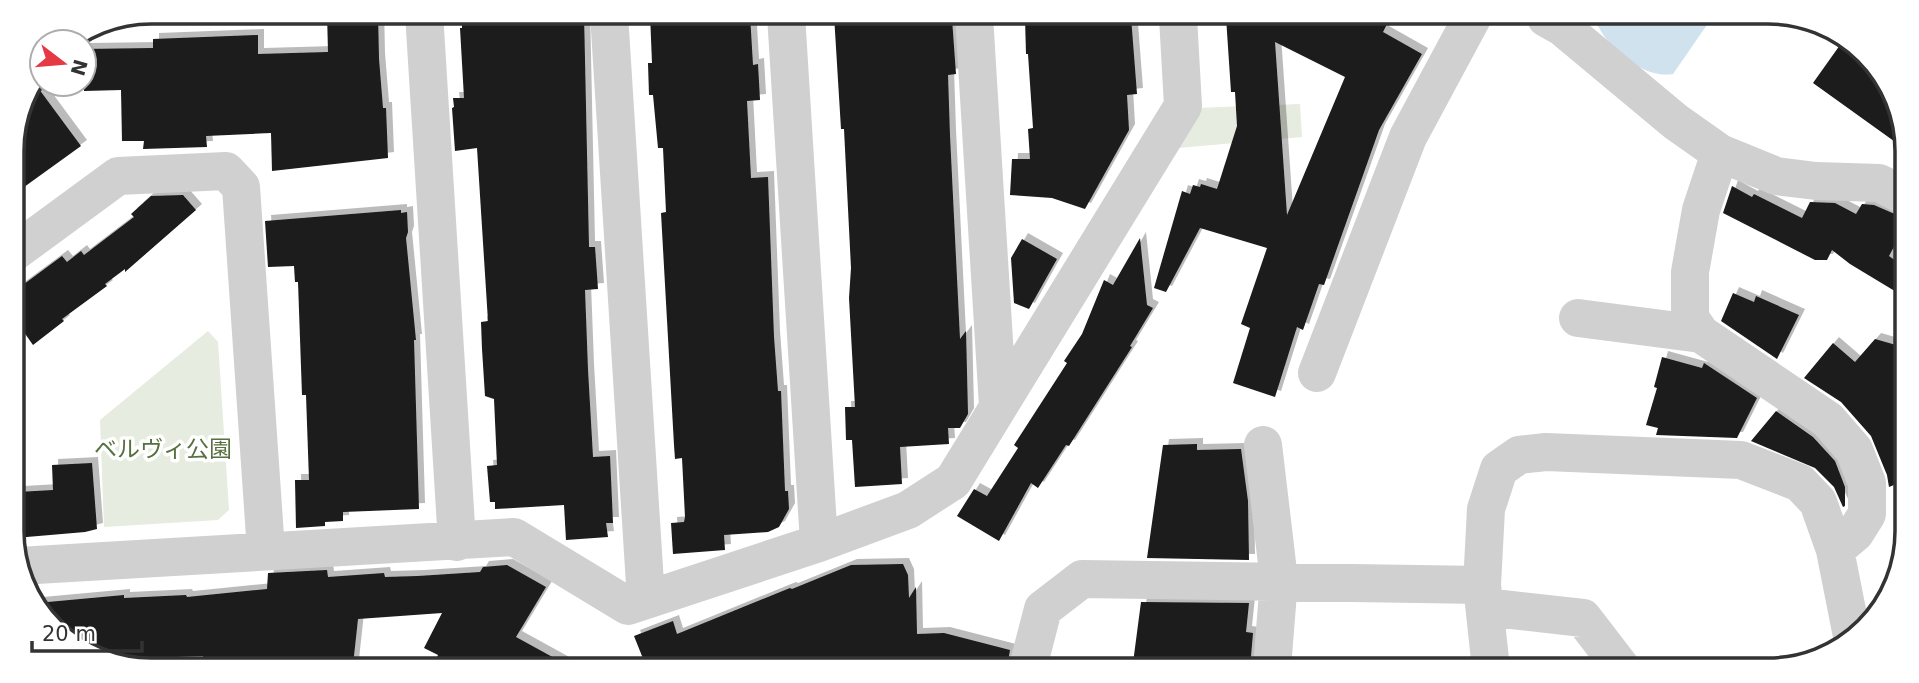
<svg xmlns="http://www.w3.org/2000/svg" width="1919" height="683" font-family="'DejaVu Sans','Noto Sans JP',sans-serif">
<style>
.green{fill:#e6ecdf}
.water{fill:#cfe2ee}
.building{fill:#1a1a1a;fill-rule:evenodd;filter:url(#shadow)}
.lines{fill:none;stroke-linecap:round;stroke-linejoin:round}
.minor{stroke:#d0d0d0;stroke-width:38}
.labels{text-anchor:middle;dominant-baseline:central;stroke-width:7;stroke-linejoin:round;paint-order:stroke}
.park-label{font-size:23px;fill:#56703f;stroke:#fff}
.rim{fill:none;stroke:#333;stroke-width:3.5}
</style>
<defs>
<filter id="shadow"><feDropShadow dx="6" dy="-6" stdDeviation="0" flood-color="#0004"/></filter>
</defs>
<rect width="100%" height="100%" fill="#fff"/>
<path class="green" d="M 1300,104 L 1302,137 L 1178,148 L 1197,108 Z
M 208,331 L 218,342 L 229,510 L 218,520 L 104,527 L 100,420 Z"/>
<path class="water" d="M 1593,19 L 1711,19 L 1673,74 C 1649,78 1624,60 1609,42 C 1602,35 1599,26 1593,19 Z"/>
<path class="building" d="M 327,13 L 378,13 L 379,59 L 383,108 L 386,108 L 388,158 L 272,171 L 271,133 L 206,136 L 207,147 L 143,149 L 144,141 L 122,141 L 121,90 L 84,91 L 84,49 L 153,48 L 153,39 L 258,35 L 258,54 L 328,52 Z
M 462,14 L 584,14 L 589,247 L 595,247 L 598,289 L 585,290 L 588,370 L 593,457 L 610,456 L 613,523 L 606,523 L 608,537 L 566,540 L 564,505 L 495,509 L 495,502 L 490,502 L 487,466 L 497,465 L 494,399 L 485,396 L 482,349 L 481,322 L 488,321 L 477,148 L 455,151 L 452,108 L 454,107 L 453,98 L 464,98 L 460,28 L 462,28 Z
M 650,14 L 750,15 L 753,65 L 758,64 L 760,100 L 747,101 L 751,178 L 768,177 L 774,337 L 778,391 L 781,391 L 785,491 L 788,491 L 789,509 L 779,527 L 768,532 L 724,535 L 725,550 L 673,554 L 671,523 L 684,522 L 685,517 L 682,458 L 675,459 L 674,445 L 661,213 L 666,212 L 663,148 L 658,148 L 653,95 L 649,95 L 648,63 L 652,63 Z
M 834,15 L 930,16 L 930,21 L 952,19 L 956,74 L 948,75 L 950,136 L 960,339 L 966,331 L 968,414 L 960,428 L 948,428 L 949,444 L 900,447 L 902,484 L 855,487 L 852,440 L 846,440 L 845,407 L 855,407 L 849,298 L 851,268 L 844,129 L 841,129 Z
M 1131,17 L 1137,94 L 1127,95 L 1129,130 L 1085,209 L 1052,198 L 1010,195 L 1012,159 L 1030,159 L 1028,129 L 1033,128 L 1028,54 L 1026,54 L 1025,18 Z
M 1226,17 L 1390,18 L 1383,32 L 1422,54 L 1379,130 L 1324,285 L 1319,284 L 1303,330 L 1297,327 L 1275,397 L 1233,383 L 1250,328 L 1241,324 L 1267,248 L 1200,228 L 1166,292 L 1154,288 L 1182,191 L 1190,194 L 1193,185 L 1200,187 L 1201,184 L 1217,189 L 1237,126 L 1235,92 L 1231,92 ZM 1275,42 L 1345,77 L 1287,215 Z
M 1846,42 L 1872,60 L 1906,133 L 1905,149 L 1813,83 L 1840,45 L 1843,46 Z
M 33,81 L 81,146 L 13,195 L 13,142 L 27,89 Z
M 1732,186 L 1752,197 L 1754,194 L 1802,218 L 1810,202 L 1835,203 L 1856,214 L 1862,204 L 1874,205 L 1904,218 L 1904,228 L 1889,256 L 1904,267 L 1903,296 L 1850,264 L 1832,250 L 1827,260 L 1815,260 L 1723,213 Z
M 183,195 L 196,210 L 125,272 L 125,269 L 105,284 L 107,286 L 62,319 L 64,321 L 33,345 L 14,318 L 13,310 L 24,302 L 16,290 L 62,256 L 67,262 L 81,251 L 84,255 L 134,217 L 131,214 L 151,196 Z
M 401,210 L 401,213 L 407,212 L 408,232 L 406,238 L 416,340 L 414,340 L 419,509 L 343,512 L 343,521 L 325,522 L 325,526 L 296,528 L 295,480 L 309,480 L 306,395 L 302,395 L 298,282 L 295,282 L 294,266 L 268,267 L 265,221 Z
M 1140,238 L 1147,305 L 1153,308 L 1130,346 L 1132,347 L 1069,446 L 1066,445 L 1038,488 L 1031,483 L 999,541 L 957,516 L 974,489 L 987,496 L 1018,448 L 1014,445 L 1067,363 L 1064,361 L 1082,334 L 1104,280 L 1113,285 Z
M 1022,239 L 1057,259 L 1029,309 L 1014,303 L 1011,258 Z
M 1733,293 L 1754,302 L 1756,296 L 1799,315 L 1777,359 L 1721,321 Z
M 1875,339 L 1903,347 L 1901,482 L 1889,487 L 1887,475 L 1871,436 L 1841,402 L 1804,378 L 1833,343 L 1855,362 Z
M 1662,357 L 1702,368 L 1704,363 L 1757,398 L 1737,438 L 1656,435 L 1658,428 L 1646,425 L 1657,388 L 1654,387 Z
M 1776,411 L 1813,437 L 1835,461 L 1845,487 L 1845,506 L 1843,507 L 1834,487 L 1815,468 L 1751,441 Z
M 1197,444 L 1197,450 L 1241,449 L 1248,501 L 1249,560 L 1147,558 L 1163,445 Z
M 92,463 L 97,529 L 85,532 L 15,538 L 15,505 L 19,504 L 18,492 L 53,490 L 52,465 Z
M 903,564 L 908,575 L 909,598 L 916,587 L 917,634 L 944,633 L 1010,650 L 1007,667 L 646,666 L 634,636 L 673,621 L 677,634 L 790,588 L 792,589 L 851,565 Z
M 507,565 L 546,587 L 516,637 L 567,665 L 433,665 L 438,655 L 424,648 L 442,613 L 358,619 L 353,665 L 204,664 L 203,656 L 149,658 L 149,664 L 107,663 L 47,624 L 37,603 L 124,595 L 124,598 L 186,595 L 187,597 L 267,589 L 268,573 L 327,570 L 328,577 L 384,573 L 385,577 L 418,576 L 480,572 L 483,567 Z
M 1141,602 L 1249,603 L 1246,632 L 1253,633 L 1250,668 L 1170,668 L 1133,663 Z"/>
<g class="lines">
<path class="minor" d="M 424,13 L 457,542
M 609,14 L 646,600
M 786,15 L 819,543
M 974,16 L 998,406
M 1546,18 L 1562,27 L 1676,122 L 1720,153 L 1776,176 L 1816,181 L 1879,183 L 1905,196
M 1720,153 L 1701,210 L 1690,272 L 1690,318 L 1701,334 L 1828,420 L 1854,450 L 1867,483 L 1867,514 L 1855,533 L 1835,550
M 13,253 L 118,176 L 226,171 L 241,187 L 266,551
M 1578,318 L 1701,334
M 1317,373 L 1408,137 L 1472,18
M 1263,445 L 1279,580 L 1272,668
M 19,566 L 514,537 L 628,606 L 819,543 L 908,510 L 953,481 L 1183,106 L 1178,17
M 1485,607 L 1583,618 L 1623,670
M 1028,667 L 1043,609 L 1082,579 L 1482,585
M 1491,669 L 1482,585 L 1486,509 L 1499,469 L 1519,455 L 1546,452 L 1741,460 L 1800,483 L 1818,502 L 1835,550 L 1853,641"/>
</g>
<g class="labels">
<g class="park-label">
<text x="163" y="449">ベルヴィ公園</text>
</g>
</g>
<path d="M0 0H1919V683H0ZM151 24H1768A127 127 0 0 1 1895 151V531A127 127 0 0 1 1768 658H151A127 127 0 0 1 24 531V151A127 127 0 0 1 151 24Z" fill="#fff" fill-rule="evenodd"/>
<path class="rim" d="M151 24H1768A127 127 0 0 1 1895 151V531A127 127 0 0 1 1768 658H151A127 127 0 0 1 24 531V151A127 127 0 0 1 151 24Z"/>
<g transform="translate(63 63) rotate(106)"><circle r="33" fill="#ffffff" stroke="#adadad" stroke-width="2"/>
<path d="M0-5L12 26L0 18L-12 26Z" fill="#e63946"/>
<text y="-10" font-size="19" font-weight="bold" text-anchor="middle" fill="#333333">N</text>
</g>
<path d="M32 641v10h110v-10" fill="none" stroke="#333333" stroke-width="3.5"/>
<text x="42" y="641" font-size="21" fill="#333333" stroke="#ffffff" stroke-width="5" paint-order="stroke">20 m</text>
</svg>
